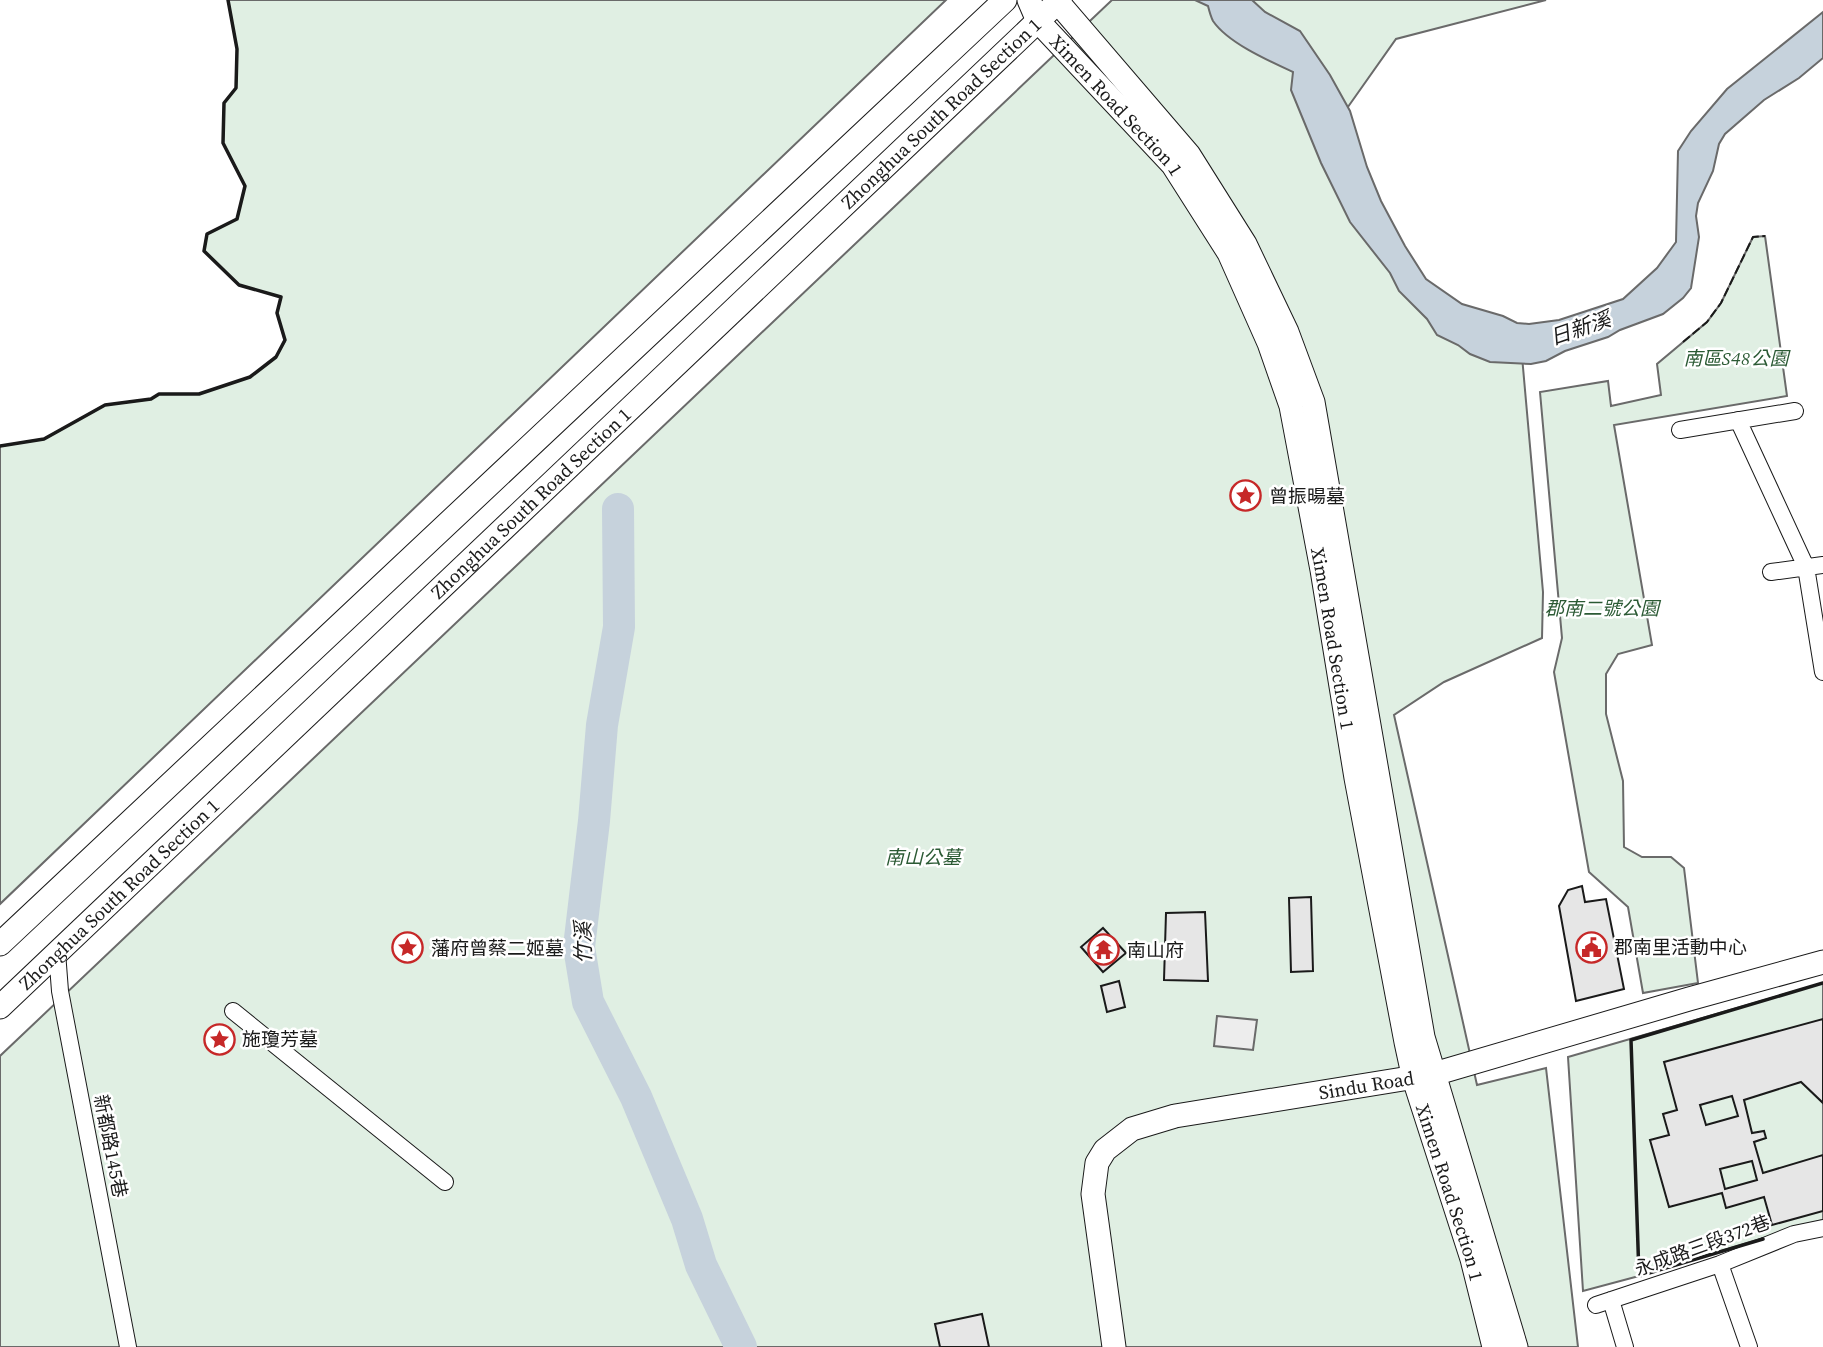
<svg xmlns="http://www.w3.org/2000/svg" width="1823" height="1347" font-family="'Source Serif 4','Noto Sans TC',serif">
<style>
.green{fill:#e0efe3;stroke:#6a6a6a;stroke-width:2}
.parking{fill:#ededed;stroke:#6a6a6a;stroke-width:2}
.water{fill:#c6d2dc;stroke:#6a6a6a;stroke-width:2}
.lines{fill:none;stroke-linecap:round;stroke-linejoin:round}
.river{stroke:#c6d2dc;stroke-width:32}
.building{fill:#e6e6e6;stroke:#1a1a1a;stroke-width:2;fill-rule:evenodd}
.street-casing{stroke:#1a1a1a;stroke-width:18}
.secondary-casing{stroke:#1a1a1a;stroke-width:25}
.street{stroke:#fff;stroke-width:16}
.secondary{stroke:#fff;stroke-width:23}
.fence{stroke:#1a1a1a;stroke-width:2;stroke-dasharray:9 3.5;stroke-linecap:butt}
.wall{stroke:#1a1a1a;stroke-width:3.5}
.labels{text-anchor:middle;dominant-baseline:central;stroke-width:5;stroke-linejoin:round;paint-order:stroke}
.street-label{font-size:19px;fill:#1a1a1a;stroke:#fff}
.park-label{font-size:19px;font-style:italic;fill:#2b5a34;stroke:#fff}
.poi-label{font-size:19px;fill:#1a1a1a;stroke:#fff;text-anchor:start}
.water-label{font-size:21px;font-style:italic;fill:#1a1a1a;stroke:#fff}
</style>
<rect width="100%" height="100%" fill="#fff"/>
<path class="green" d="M 228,0 L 946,0 L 0,904 L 0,446 L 44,439 L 105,405 L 151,399 L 159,394 L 199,394 L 250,377 L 276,357 L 285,341 L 277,313 L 281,297 L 239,285 L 204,251 L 207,234 L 237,219 L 245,186 L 223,143 L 224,103 L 236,88 L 237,49 Z
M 1112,0 L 1546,0 L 1396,39 L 1338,121 L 1412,289 L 1521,345 L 1543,592 L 1542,638 L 1444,682 L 1394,715 L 1477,1085 L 1546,1068 L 1578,1347 L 0,1347 L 0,1056 Z
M 1765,236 L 1787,396 L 1614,425 L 1652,645 L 1618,654 L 1606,674 L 1606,714 L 1623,781 L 1624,847 L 1642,857 L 1671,857 L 1684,868 L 1698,983 L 1643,993 L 1628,907 L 1589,872 L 1554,672 L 1562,638 L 1540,392 L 1608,381 L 1611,406 L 1661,395 L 1657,364 L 1707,322 L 1721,303 L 1753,237 Z
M 1823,983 L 1823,1220 L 1639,1276 L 1583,1291 L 1568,1057 Z"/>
<path class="parking" d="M 1217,1016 L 1257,1020 L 1253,1050 L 1214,1046 Z"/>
<path class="water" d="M 1195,0 L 1252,0 L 1265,12 L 1300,31 L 1330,75 L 1350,111 L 1367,167 L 1381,201 L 1405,246 L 1426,279 L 1462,304 L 1503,316 L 1517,323 L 1529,324 L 1559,320 L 1623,299 L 1657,268 L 1676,242 L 1678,151 L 1691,131 L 1727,89 L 1823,12 L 1823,58 L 1799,78 L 1764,100 L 1725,134 L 1719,144 L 1713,171 L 1698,203 L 1696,216 L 1699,237 L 1691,288 L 1683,298 L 1663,314 L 1620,330 L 1608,337 L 1565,351 L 1546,361 L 1531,364 L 1490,362 L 1470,354 L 1458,345 L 1437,335 L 1427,319 L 1399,291 L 1390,273 L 1350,222 L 1321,163 L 1291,90 L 1293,72 C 1269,61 1228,43 1213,21 C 1211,17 1209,10 1208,6 Z"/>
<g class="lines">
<path class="river" d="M 618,509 L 619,627 L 602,725 L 594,821 L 579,947 L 588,1002 L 636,1097 L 687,1219 L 701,1265 L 741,1347"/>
</g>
<path class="building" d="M 1582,886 L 1585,902 L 1606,899 L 1624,989 L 1576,1001 L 1559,906 L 1568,890 Z
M 1311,897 L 1313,971 L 1291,972 L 1289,898 Z
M 1205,912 L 1208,981 L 1164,980 L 1166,913 Z
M 1103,928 L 1126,953 L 1103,972 L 1081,947 Z
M 1119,981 L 1125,1007 L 1107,1012 L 1101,986 Z
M 1823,1019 L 1823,1103 L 1801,1082 L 1744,1100 L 1752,1133 L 1764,1131 L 1766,1138 L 1754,1142 L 1763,1173 L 1823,1155 L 1823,1211 L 1772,1225 L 1764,1197 L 1726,1208 L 1722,1193 L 1669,1207 L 1650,1140 L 1669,1135 L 1663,1114 L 1677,1110 L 1664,1062 ZM 1732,1096 L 1738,1116 L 1706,1125 L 1700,1105 ZM 1752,1161 L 1757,1180 L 1725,1189 L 1720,1169 Z
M 982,1314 L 989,1347 L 940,1347 L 935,1324 Z"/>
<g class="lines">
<defs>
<path id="street" d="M 1738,420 L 1806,567 L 1823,672
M 1680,430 L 1795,411
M 1771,572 L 1823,565
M 57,952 L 60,991 L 128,1347
M 233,1011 L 445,1182
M 1720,1264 L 1749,1347
M 1611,1300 L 1625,1347
M 1596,1305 L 1720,1264 L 1794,1234 L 1823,1228"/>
<g id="secondary">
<path id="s1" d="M 1029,0 L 1038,21 L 1173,165 L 1229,253 L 1269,343 L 1291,406 L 1322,570 L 1356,778 L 1406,1042 L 1414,1079 L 1472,1259 L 1494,1347"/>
<path d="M 1056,0 L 1189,155 L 1245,244 L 1287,332 L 1313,402 L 1423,1037 L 1516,1347"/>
<path d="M 0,944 L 1005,0"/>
<path id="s2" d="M 0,1007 L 1060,0"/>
<path id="s3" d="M 1114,1347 L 1093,1194 L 1097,1163 L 1105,1150 L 1132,1129 L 1175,1116 L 1434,1074 L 1689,999 L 1823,962"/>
</g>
</defs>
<use href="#street" class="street-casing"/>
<use href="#secondary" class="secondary-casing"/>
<use href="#street" class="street"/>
<use href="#secondary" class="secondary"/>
<path class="fence" d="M 1683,342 L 1707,322 L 1721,303 L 1753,237 L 1765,236"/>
<path class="wall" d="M 0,446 L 44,439 L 105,405 L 151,399 L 159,394 L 199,394 L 250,377 L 276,357 L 285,340 L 277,313 L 281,297 L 239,285 L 204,251 L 207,234 L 237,219 L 245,186 L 223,143 L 224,103 L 236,88 L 237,49 L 228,0
M 1763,1239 L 1639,1276 L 1631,1040 L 1823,983"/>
</g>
<defs>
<symbol id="sight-ring" viewBox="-11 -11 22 22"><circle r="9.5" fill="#fff" stroke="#c62828" stroke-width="1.5"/><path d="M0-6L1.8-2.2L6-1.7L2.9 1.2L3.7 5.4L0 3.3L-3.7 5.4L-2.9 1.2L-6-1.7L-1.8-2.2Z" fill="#c62828"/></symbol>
<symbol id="civic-ring" viewBox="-11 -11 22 22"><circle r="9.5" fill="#fff" stroke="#c62828" stroke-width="1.5"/><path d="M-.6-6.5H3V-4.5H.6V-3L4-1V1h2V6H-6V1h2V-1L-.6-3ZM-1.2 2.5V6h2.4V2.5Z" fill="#c62828"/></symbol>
<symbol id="temple-ring" viewBox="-11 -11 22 22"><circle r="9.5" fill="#fff" stroke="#c62828" stroke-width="1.5"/><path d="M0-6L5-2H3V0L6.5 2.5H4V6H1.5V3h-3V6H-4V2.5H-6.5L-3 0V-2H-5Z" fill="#c62828"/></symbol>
</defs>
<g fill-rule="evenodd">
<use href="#sight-ring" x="1228" y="478" width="35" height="35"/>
<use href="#civic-ring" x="1574" y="930" width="35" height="35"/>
<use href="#sight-ring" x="390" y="930" width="35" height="35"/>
<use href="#temple-ring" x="1086" y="932" width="35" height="35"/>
<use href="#sight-ring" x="202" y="1022" width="35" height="35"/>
</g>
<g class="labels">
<g class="street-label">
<text stroke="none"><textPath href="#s1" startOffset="138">Ximen Road Section 1</textPath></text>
<text stroke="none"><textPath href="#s2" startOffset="1298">Zhonghua South Road Section 1</textPath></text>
<text stroke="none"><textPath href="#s2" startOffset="732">Zhonghua South Road Section 1</textPath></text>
<text stroke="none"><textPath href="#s1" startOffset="726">Ximen Road Section 1</textPath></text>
<text stroke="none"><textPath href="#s2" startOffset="164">Zhonghua South Road Section 1</textPath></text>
<text stroke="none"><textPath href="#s3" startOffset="474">Sindu Road</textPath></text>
<text transform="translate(111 1146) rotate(79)">新都路145巷</text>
<text stroke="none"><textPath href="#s1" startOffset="1293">Ximen Road Section 1</textPath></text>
<text transform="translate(1702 1245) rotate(-20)">永成路三段372巷</text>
</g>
<g class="park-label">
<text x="1736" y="358">南區S48公園</text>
<text x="1602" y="608">郡南二號公園</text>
<text x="923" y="857">南山公墓</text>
</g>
<g class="poi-label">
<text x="1269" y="496">曾振暘墓</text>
<text x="1614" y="947">郡南里活動中心</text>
<text x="431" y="948">藩府曾蔡二姬墓</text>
<text x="1127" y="950">南山府</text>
<text x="242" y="1039">施瓊芳墓</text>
</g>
<g class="water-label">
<text transform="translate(1580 328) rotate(-19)">日新溪</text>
<text transform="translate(583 943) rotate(-91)">竹溪</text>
</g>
</g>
</svg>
